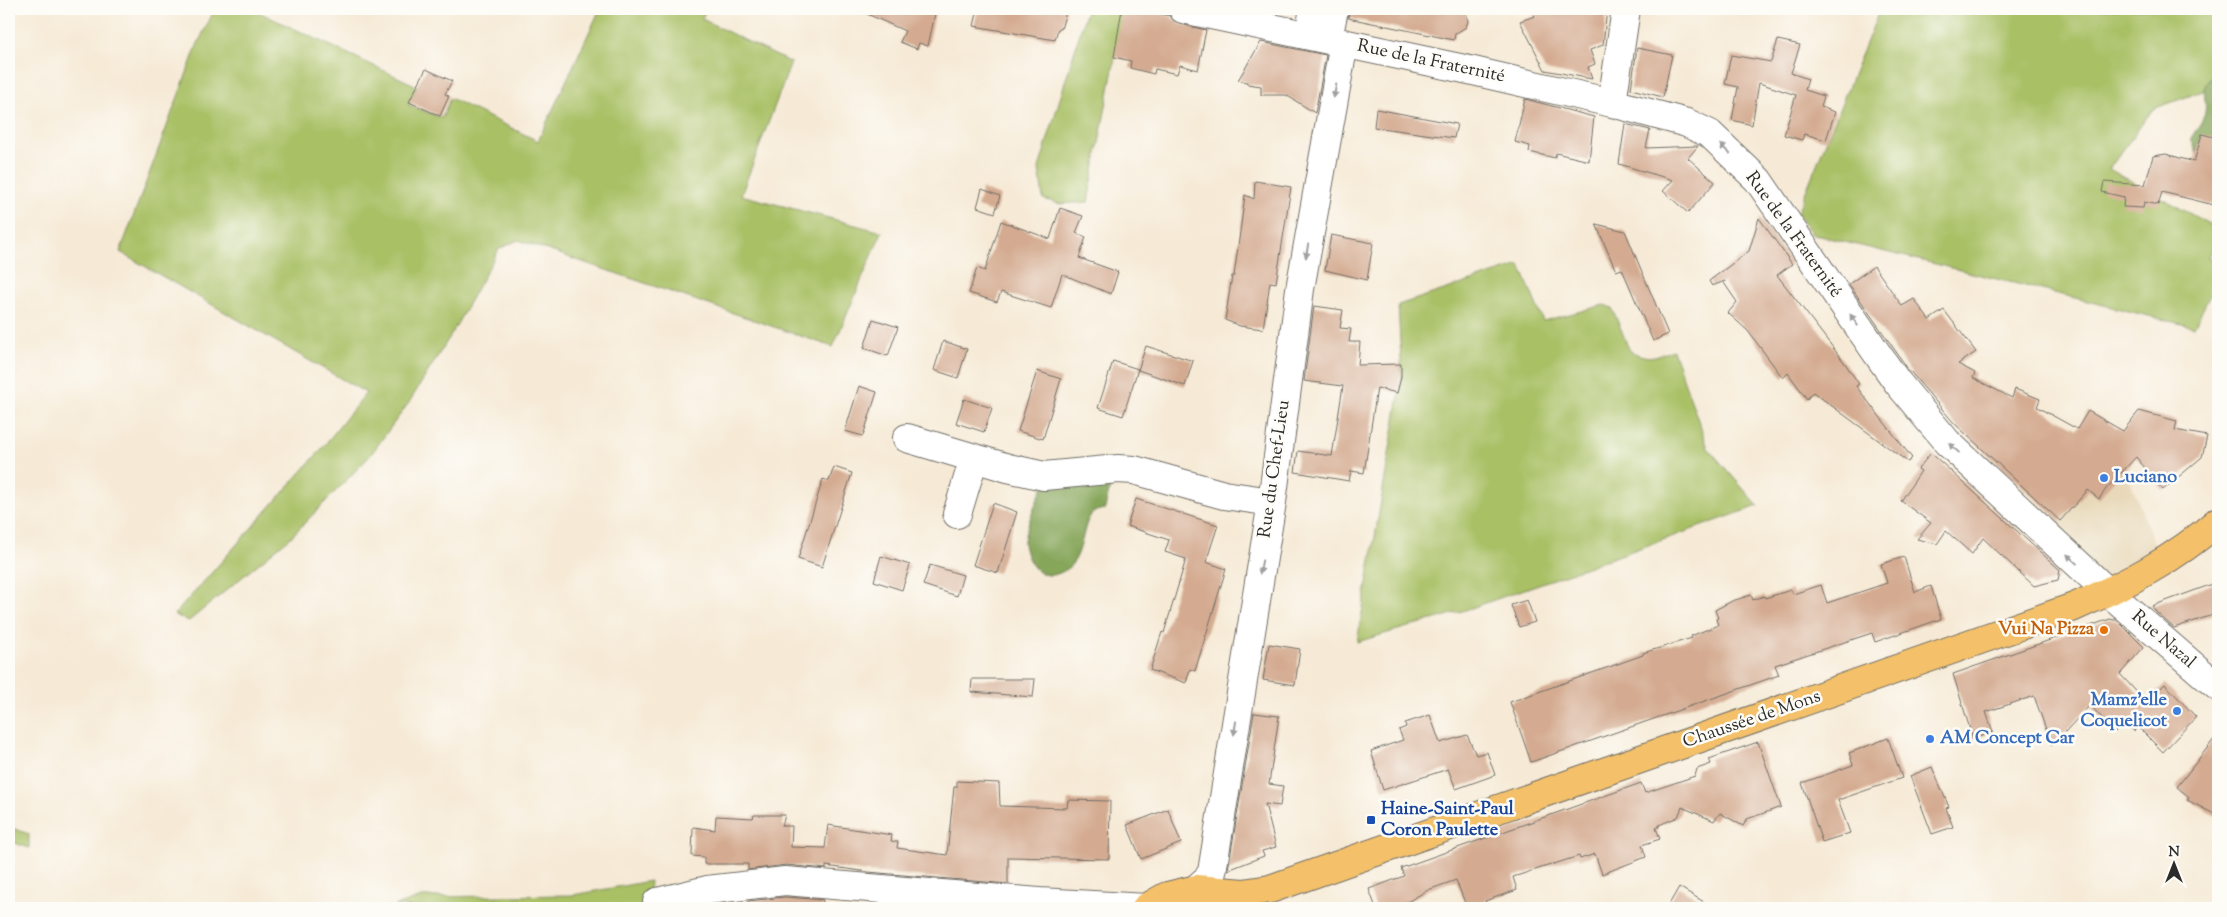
<svg xmlns="http://www.w3.org/2000/svg" width="2227" height="917" font-family="'Sorts Mill Goudy',serif">
<style>
.built{fill:#e8d9ba}
.green{fill:#a9c065;stroke:#6a7648}
.forest{fill:#86a65a;stroke:#586842}
.building{fill:#d4ab91}
.lines{fill:none;stroke-linecap:round;stroke-linejoin:round}
.minor-casing{stroke:#726e67;stroke-width:30}
.major-casing{stroke:#726e67;stroke-width:30}
.minor{stroke:#fff;stroke-width:28}
.major{stroke:#f4c16a;stroke-width:28}
.oneway{fill:#a0a0a0}
.shop-dot{fill:#3f7fe0;stroke:#fdfcf7;stroke-width:2}
.food-dot{fill:#e8710a;stroke:#fdfcf7;stroke-width:2}
.transit-dot{fill:#1a4fb4;stroke:#fdfcf7;stroke-width:2}
.labels{text-anchor:middle;dominant-baseline:central;stroke-width:5;stroke-linejoin:round;paint-order:stroke}
.street-label{font-size:18px;fill:#2b2b2b;stroke:#fdfcf7}
.shop-label{font-size:18px;font-weight:bold;fill:#366cbe;stroke:#fdfcf7;text-anchor:start}
.food-label{font-size:18px;font-weight:bold;fill:#c56008;stroke:#fdfcf7;text-anchor:end}
.transit-label{font-size:18px;font-weight:bold;fill:#164399;stroke:#fdfcf7;text-anchor:start}
</style>
<rect width="100%" height="100%" fill="#fdfcf7"/>
<filter id="ink" filterUnits="userSpaceOnUse"><feTurbulence type="fractalNoise" baseFrequency=".02" numOctaves="2"/><feDisplacementMap in="SourceGraphic" scale="10" xChannelSelector="R" yChannelSelector="G"/><feConvolveMatrix kernelMatrix="1 2 1 2 8 2 1 2 1" color-interpolation-filters="sRGB"/></filter>
<filter id="wash" filterUnits="userSpaceOnUse"><feTurbulence type="fractalNoise" baseFrequency=".0096" numOctaves="4" result="noise"/><feDisplacementMap in="SourceGraphic" scale="20" xChannelSelector="R" yChannelSelector="G"/><feGaussianBlur stdDeviation="1.12" result="paint"/><feColorMatrix in="noise" values="0 0 0 0 0 0 0 0 0 0 0 0 0 0 0 0 0 1.4 0 .05"/><feComposite in="paint" operator="in"/></filter>
<g filter="url(#wash)">
<rect width="100%" height="100%" fill="#f6ead6"/>
<path class="built" d="M 2117,446 L 2162,564 L 2108,592 L 2039,528 Z"/>
<path class="green" d="M 215,9 L 252,9 L 417,86 L 409,105 L 442,118 L 450,98 L 538,141 L 600,9 L 706,9 L 702,19 L 791,63 L 741,195 L 882,232 L 833,347 L 518,240 L 499,249 L 452,333 L 410,401 L 369,457 L 291,537 L 189,621 L 174,615 L 319,452 L 366,393 L 120,252 L 198,43 Z
M 1087,9 L 1124,10 L 1088,202 L 1060,204 L 1043,199 L 1039,168 Z
M 1880,9 L 2218,9 L 2218,74 L 2209,79 L 2203,91 L 2153,109 L 2109,169 L 2218,229 L 2218,243 L 2215,242 L 2208,257 L 2218,262 L 2218,279 L 2194,327 L 1812,234 L 1797,213 Z
M 1520,265 L 1543,321 L 1604,305 L 1612,308 L 1630,351 C 1649,360 1654,357 1673,350 L 1708,448 L 1758,506 L 1466,610 L 1357,642 L 1402,378 L 1398,305 Z
M 9,827 L 29,834 L 29,848 L 9,841 Z
M 650,881 L 649,892 L 716,889 L 715,908 L 425,908 L 395,906 L 422,897 L 573,895 Z"/>
<path class="forest" d="M 2218,74 L 2218,140 L 2201,136 L 2197,154 L 2191,138 C 2195,131 2201,124 2204,116 C 2210,98 2194,86 2218,74 Z
M 1111,483 L 1105,509 C 1100,510 1094,511 1091,515 C 1080,529 1085,561 1062,572 C 1040,583 1027,563 1024,544 C 1022,537 1039,493 1044,486 Z"/>
<g id="blocks">
<path class="building" d="M 856,9 L 936,9 L 928,46 L 919,43 L 917,49 L 900,42 L 905,31 Z
M 978,9 L 1067,9 L 1061,29 L 1058,29 L 1055,40 L 974,26 Z
M 1122,9 L 1135,9 L 1170,16 L 1180,24 L 1206,30 L 1198,70 L 1180,65 L 1177,74 L 1155,69 L 1154,74 L 1130,68 L 1131,61 L 1114,57 Z
M 1349,9 L 1459,9 L 1466,13 L 1468,21 L 1466,27 L 1455,34 L 1454,40 L 1348,18 Z
M 1528,9 L 1607,9 L 1603,45 L 1590,50 L 1595,64 L 1588,67 L 1592,79 L 1545,70 L 1520,21 L 1535,16 Z
M 1778,40 L 1800,45 L 1791,73 L 1808,79 L 1805,90 L 1824,96 L 1821,107 L 1835,112 L 1826,140 L 1804,134 L 1802,140 L 1784,135 L 1796,95 L 1759,83 L 1752,125 L 1732,120 L 1738,87 L 1725,84 L 1731,55 L 1771,62 Z
M 1261,42 L 1326,55 L 1315,113 L 1286,95 L 1261,95 L 1261,86 L 1247,84 L 1247,82 L 1238,80 Z
M 1637,48 L 1672,55 L 1663,97 L 1631,89 Z
M 426,69 L 452,81 L 445,94 L 449,96 L 440,116 L 409,102 Z
M 1525,99 L 1594,117 L 1589,161 L 1556,153 L 1555,158 L 1529,152 L 1530,146 L 1515,142 Z
M 1376,109 L 1457,124 L 1454,138 L 1374,127 Z
M 1625,124 L 1650,130 L 1646,148 L 1698,146 L 1688,158 L 1715,182 L 1688,213 L 1663,191 L 1673,180 L 1619,164 Z
M 2202,134 L 2218,138 L 2218,206 L 2162,192 L 2158,205 L 2144,202 L 2143,208 L 2123,207 L 2124,197 L 2102,192 L 2104,182 L 2145,185 L 2153,156 L 2166,154 L 2194,162 Z
M 1255,181 L 1291,187 L 1276,283 L 1270,282 L 1263,329 L 1240,326 L 1225,320 L 1232,276 L 1234,276 L 1245,195 L 1254,199 Z
M 982,189 L 1000,196 L 995,213 L 977,207 Z
M 1060,208 L 1083,216 L 1076,233 L 1086,237 L 1079,258 L 1118,272 L 1111,294 L 1062,274 L 1051,308 L 1001,292 L 997,302 L 969,293 L 977,268 L 985,271 L 1001,221 L 1050,239 Z
M 1759,218 L 1792,264 L 1777,275 L 1844,362 L 1859,384 L 1856,386 L 1912,458 L 1908,462 L 1813,392 L 1807,399 L 1788,373 L 1783,378 L 1748,331 L 1728,313 L 1737,302 L 1724,283 L 1725,281 L 1712,286 L 1709,281 L 1749,251 Z
M 1596,224 L 1625,231 L 1668,334 L 1653,341 L 1622,269 L 1616,271 Z
M 1331,235 L 1373,243 L 1367,280 L 1325,270 Z
M 1874,266 L 1902,306 L 1914,299 L 1929,320 L 1944,310 L 1976,352 L 1958,364 L 1975,373 L 1973,378 L 2012,398 L 2015,389 L 2040,399 L 2037,407 L 2077,429 L 2088,411 L 2123,431 L 2139,411 L 2177,421 L 2175,430 L 2207,436 L 2202,457 L 2163,490 L 2136,457 L 2106,489 L 2099,499 L 2088,490 L 2060,521 L 1954,423 L 1908,369 L 1849,284 Z
M 1314,306 L 1343,310 L 1340,328 L 1351,329 L 1349,342 L 1360,342 L 1358,365 L 1401,364 L 1401,377 L 1397,393 L 1377,388 L 1364,473 L 1351,471 L 1349,481 L 1295,472 L 1298,451 L 1332,456 L 1343,386 L 1304,381 Z
M 873,319 L 898,327 L 888,356 L 864,348 Z
M 943,341 L 967,349 L 958,378 L 934,370 Z
M 1146,346 L 1193,361 L 1185,386 L 1138,370 Z
M 1113,361 L 1138,369 L 1123,416 L 1098,408 Z
M 1037,371 L 1061,379 L 1043,439 L 1018,431 Z
M 859,386 L 877,392 L 863,436 L 845,431 Z
M 964,399 L 992,408 L 984,432 L 956,423 Z
M 1931,453 L 2060,570 L 2058,580 L 2034,586 L 1983,538 L 1972,554 L 1946,531 L 1937,544 L 1917,539 L 1931,523 L 1901,501 L 1921,471 L 1918,469 Z
M 834,467 L 852,473 L 822,567 L 798,559 L 823,479 L 829,481 Z
M 1136,499 L 1218,525 L 1206,562 L 1226,569 L 1195,671 L 1190,669 L 1186,683 L 1150,670 L 1162,632 L 1164,633 L 1186,559 L 1165,552 L 1169,540 L 1127,526 Z
M 993,503 L 1017,512 L 998,573 L 973,565 Z
M 881,556 L 910,565 L 902,590 L 874,581 Z
M 1904,557 L 1915,592 L 1931,586 L 1941,619 L 1875,642 L 1872,633 L 1775,665 L 1779,675 L 1531,762 L 1510,702 L 1643,655 L 1643,653 L 1692,638 L 1691,636 L 1718,625 L 1716,619 L 1718,618 L 1715,610 L 1732,601 L 1751,595 L 1753,600 L 1764,596 L 1765,598 L 1791,590 L 1793,594 L 1821,585 L 1827,603 L 1887,583 L 1881,564 Z
M 930,565 L 963,575 L 957,596 L 923,585 Z
M 2218,582 L 2218,613 L 2192,622 L 2174,628 L 2156,612 L 2152,606 Z
M 1527,600 L 1535,622 L 1519,627 L 1511,605 Z
M 2110,619 L 2118,621 L 2144,647 L 2120,674 L 2146,702 L 2165,684 L 2196,717 L 2163,752 L 2138,727 L 2134,731 L 2124,723 L 2115,732 L 2090,705 L 2052,746 L 2034,696 L 1986,712 L 1993,732 L 1973,739 L 1953,674 Z
M 1269,644 L 1300,649 L 1295,685 L 1263,680 Z
M 972,679 L 1035,679 L 1033,697 L 971,692 Z
M 1254,713 L 1279,716 L 1269,784 L 1283,786 L 1280,806 L 1265,804 L 1276,847 L 1262,851 L 1264,856 L 1228,870 Z
M 1430,715 L 1440,743 L 1467,735 L 1476,755 L 1487,752 L 1495,775 L 1456,789 L 1448,769 L 1383,790 L 1371,751 L 1403,740 L 1399,730 L 1406,727 L 1405,723 Z
M 2218,734 L 2218,816 L 2187,800 L 2189,797 L 2177,787 Z
M 1888,738 L 1902,778 L 1838,800 L 1850,833 L 1822,842 L 1802,783 L 1853,765 L 1849,753 Z
M 1758,742 L 1781,807 L 1747,819 L 1743,826 L 1720,813 L 1714,821 L 1682,807 L 1678,817 L 1659,825 L 1659,827 L 1656,828 L 1660,839 L 1642,845 L 1646,857 L 1602,874 L 1595,854 L 1580,859 L 1579,856 L 1513,877 L 1517,890 L 1485,901 L 1488,908 L 1467,908 L 1456,880 L 1428,890 L 1409,901 L 1390,908 L 1376,908 L 1369,889 L 1404,876 L 1401,868 L 1641,783 L 1645,793 L 1695,776 L 1697,769 L 1711,764 L 1709,759 Z
M 1932,767 L 1949,807 L 1946,808 L 1953,827 L 1932,834 L 1910,776 Z
M 957,781 L 999,783 L 1000,806 L 1067,808 L 1068,800 L 1110,801 L 1109,859 L 1008,857 L 1008,884 L 868,872 L 826,866 L 826,869 L 786,865 L 748,870 L 748,864 L 704,864 L 704,857 L 692,856 L 693,827 L 715,830 L 716,816 L 753,818 L 754,815 L 785,815 L 782,826 L 792,826 L 791,847 L 825,848 L 828,825 L 892,835 L 891,841 L 898,842 L 897,848 L 947,855 L 954,787 L 957,787 Z
M 1168,809 L 1181,843 L 1141,859 L 1127,825 Z
M 1679,887 L 1714,908 L 1667,908 Z
M 785,897 L 823,900 L 822,908 L 748,908 L 748,901 Z"/>
</g>
</g>
<g filter="url(#ink)">
<use href="#blocks" fill-opacity="0" stroke="#726e67" stroke-width="1"/>
<g class="lines">
<defs>
<path id="minor" d="M 1183,9 L 1469,70 L 1612,103 L 1687,123 L 1710,134 L 1758,180 L 1876,352 L 1898,383 L 1947,442 L 2108,592 L 2218,687
M 1309,35 L 1314,9
M 1328,39 L 1334,9
M 1612,103 L 1626,9
M 907,438 L 1008,468 L 1044,476 L 1118,469 L 1134,470 L 1224,495 L 1272,502
M 957,514 L 974,458
M 1196,889 L 1208,878 L 1212,872 L 1272,502 L 1300,289 L 1344,43
M 657,902 L 707,890 L 785,881 L 1039,902 L 1147,908"/>
<path id="major" d="M 1146,908 L 1167,896 L 1196,889 L 1243,893 L 1270,889 L 2074,607 C 2127,584 2175,559 2218,521"/>
</defs>
<use href="#minor" class="minor-casing"/>
<use href="#major" class="major-casing"/>
<use href="#minor" class="minor"/>
<use href="#major" class="major"/>
</g>
<defs><path id="oneway-solid" d="M-6-.8H1V-3.2L6.5 0L1 3.2V.8H-6Z" transform="scale(1.25)"/></defs>
<g class="oneway">
<use href="#oneway-solid" transform="translate(1335 91) rotate(101)"/>
<use href="#oneway-solid" transform="translate(1725 149) rotate(-137)"/>
<use href="#oneway-solid" transform="translate(1307 251) rotate(100)"/>
<use href="#oneway-solid" transform="translate(1854 320) rotate(-124)"/>
<use href="#oneway-solid" transform="translate(1954 448) rotate(-137)"/>
<use href="#oneway-solid" transform="translate(2072 559) rotate(-137)"/>
<use href="#oneway-solid" transform="translate(1261 567) rotate(100)"/>
<use href="#oneway-solid" transform="translate(1235 728) rotate(99)"/>
</g>
</g>
<g class="shop-dot">
<circle cx="2104" cy="478" r="5"/>
<circle cx="2177" cy="711" r="5"/>
<circle cx="1930" cy="739" r="5"/>
</g>
<circle class="food-dot" cx="2104" cy="630" r="5"/>
<rect class="transit-dot" x="1366" y="815" width="10" height="10" rx="2.5"/>
<g class="labels">
<g class="street-label">
<text transform="translate(1431 62) rotate(12)">Rue de la Fraternité</text>
<text transform="translate(1793 235) rotate(54)">Rue de la Fraternité</text>
<text transform="translate(1275 469) rotate(-82)">Rue du Chef-Lieu</text>
<text transform="translate(2163 640) rotate(41)">Rue Nazal</text>
<text transform="translate(1752 720) rotate(-19)">Chaussée de Mons</text>
</g>
<g class="shop-label">
<text x="2114" y="478">Luciano</text>
<text x="2167" y="701" text-anchor="end">Mamz'elle<tspan x="2167" dy="21">Coquelicot</tspan></text>
<text x="1940" y="739">AM Concept Car</text>
</g>
<g class="food-label">
<text x="2094" y="630">Vui Na Pizza</text>
</g>
<g class="transit-label">
<text x="1381" y="810">Haine-Saint-Paul<tspan x="1381" dy="21">Coron Paulette</tspan></text>
</g>
</g>
<rect width="2227" height="917" fill="none" stroke="#fdfcf7" stroke-width="30"/>
<g transform="translate(2174 864)" stroke="#fdfcf7" stroke-width="4" paint-order="stroke">
<path d="M0-4L9 19L0 12L-9 19Z" fill="#2b2b2b"/>
<text y="-8" font-size="14" font-weight="bold" text-anchor="middle" fill="#2b2b2b">N</text>
</g>
</svg>
